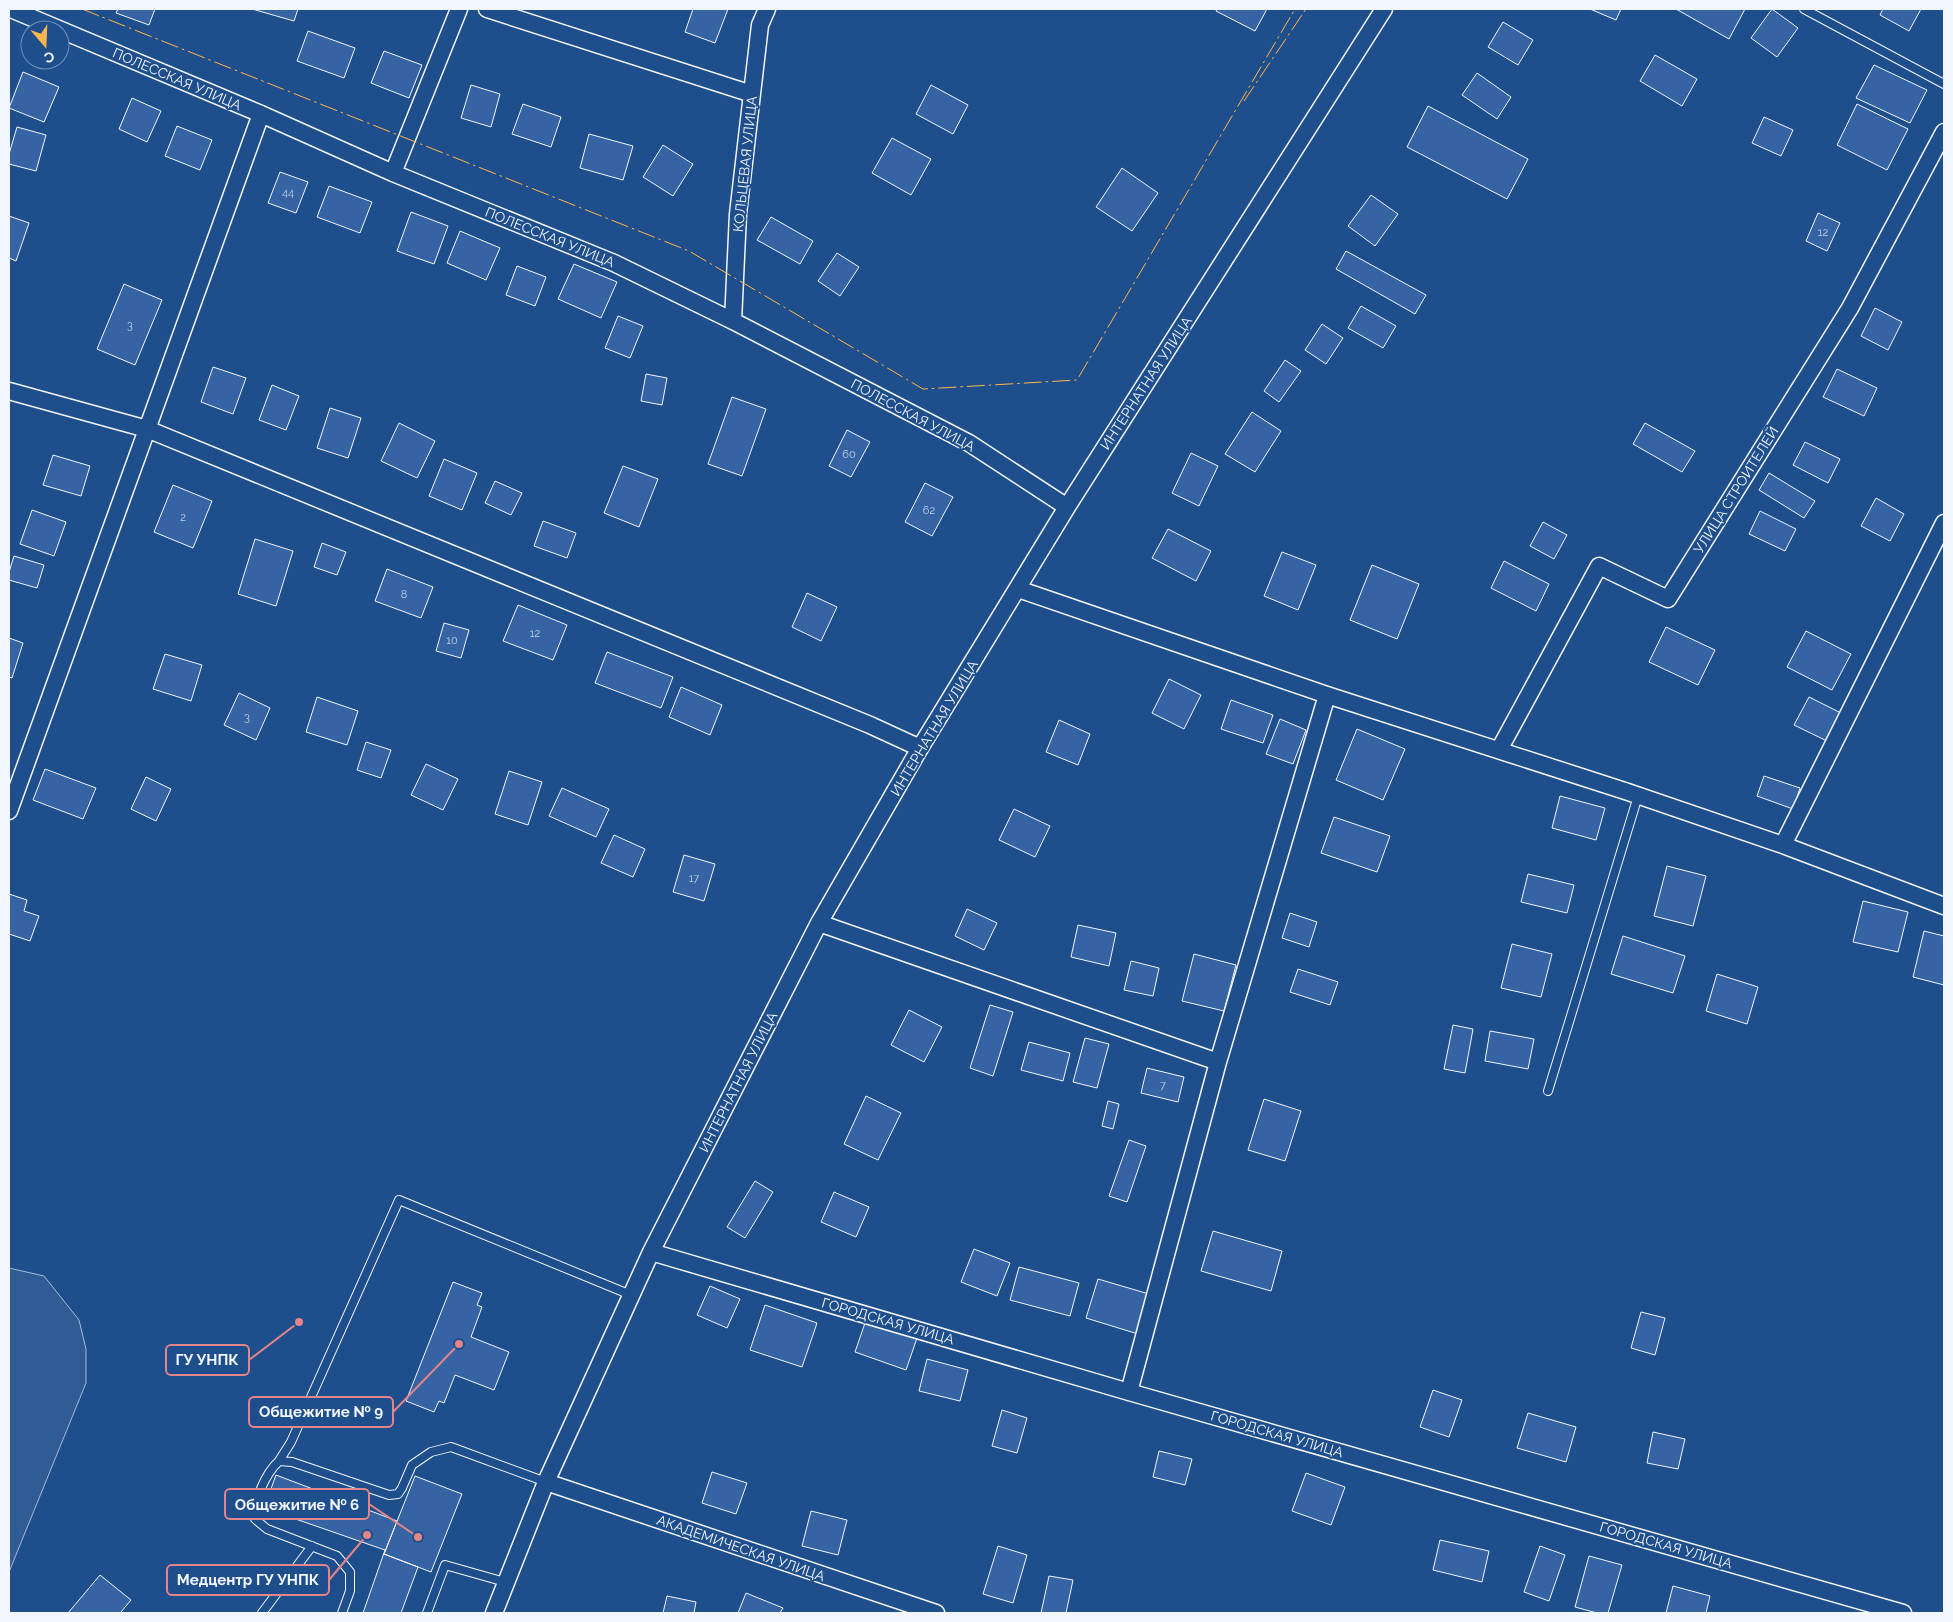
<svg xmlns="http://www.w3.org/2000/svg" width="1953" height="1622" font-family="Raleway,sans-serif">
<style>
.green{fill:#305b95;stroke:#a8bbd7}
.building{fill:#3563a3;stroke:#f2f6ff}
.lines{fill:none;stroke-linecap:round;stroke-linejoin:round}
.service-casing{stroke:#f2f6ff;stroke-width:10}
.minor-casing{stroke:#f2f6ff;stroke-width:19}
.service{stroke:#1f4e8c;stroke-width:8}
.minor{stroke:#1f4e8c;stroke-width:16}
.power{stroke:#ffb74d;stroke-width:1;stroke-dasharray:18 4 2.5 4;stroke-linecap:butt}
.labels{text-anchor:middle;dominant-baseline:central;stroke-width:4;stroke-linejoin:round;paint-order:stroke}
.number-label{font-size:11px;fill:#c3d1e8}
.street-label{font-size:14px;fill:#f2f6ff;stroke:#1f4e8c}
.leader{fill:none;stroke:#e38589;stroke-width:2}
.callout-dot{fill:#e38589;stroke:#1f4e8c;stroke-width:2}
.callout{fill:#1f4e8c;stroke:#e38589;stroke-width:2}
.callout-label{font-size:15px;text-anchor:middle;font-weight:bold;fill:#f2f6ff}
</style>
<rect width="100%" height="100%" fill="#1f4e8c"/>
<path class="green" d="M 9,1268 L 44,1276 L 79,1320 L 86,1349 L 86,1383 L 9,1572 Z"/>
<path class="building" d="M 118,9 L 155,9 L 149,25 L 116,13 Z
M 252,9 L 298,9 L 294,21 Z
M 693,9 L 728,9 L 715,43 L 685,32 Z
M 1217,9 L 1267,9 L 1255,31 L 1216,11 Z
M 1590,9 L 1621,9 L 1616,20 Z
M 1676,9 L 1745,9 L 1729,39 Z
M 1772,9 L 1798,28 L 1777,57 L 1751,38 Z
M 1883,9 L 1921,9 L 1909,31 L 1880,15 Z
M 1503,22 L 1533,40 L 1518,65 L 1488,47 Z
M 308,31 L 355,48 L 344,78 L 297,61 Z
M 384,51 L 422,65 L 409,98 L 371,83 Z
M 1655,55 L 1697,79 L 1682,106 L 1640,81 Z
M 1874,65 L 1927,90 L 1910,123 L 1856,98 Z
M 23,72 L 59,87 L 44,122 L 9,108 Z
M 1477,73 L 1511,97 L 1497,119 L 1462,95 Z
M 471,85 L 500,94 L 491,127 L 461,118 Z
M 931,85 L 968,105 L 953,134 L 916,114 Z
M 132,98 L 161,111 L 147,142 L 119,129 Z
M 523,104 L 561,117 L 551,147 L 512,134 Z
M 1857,104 L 1908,129 L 1887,170 L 1837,145 Z
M 1428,106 L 1528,159 L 1507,199 L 1407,147 Z
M 1764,117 L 1793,130 L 1781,156 L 1752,143 Z
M 177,126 L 212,140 L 200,170 L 165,156 Z
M 17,127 L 46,135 L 36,171 L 9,164 L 9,154 Z
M 589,134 L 633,146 L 623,180 L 580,168 Z
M 892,138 L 931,159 L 911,195 L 872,173 Z
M 663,145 L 693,164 L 673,196 L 643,177 Z
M 1122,168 L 1158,193 L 1132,231 L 1096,207 Z
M 280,172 L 308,182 L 296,213 L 268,203 Z
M 329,186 L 372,202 L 360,233 L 317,217 Z
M 1371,195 L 1398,214 L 1375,246 L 1348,226 Z
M 411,212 L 448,226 L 434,264 L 397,251 Z
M 1818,213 L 1840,223 L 1827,251 L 1806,241 Z
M 9,216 L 29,223 L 16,261 L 9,258 Z
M 771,217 L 813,241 L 800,264 L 757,240 Z
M 460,231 L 500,248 L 486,280 L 447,263 Z
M 1346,251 L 1426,295 L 1415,314 L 1336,269 Z
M 837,253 L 859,267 L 840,296 L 818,281 Z
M 574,264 L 617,282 L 601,318 L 558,299 Z
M 517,266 L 546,277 L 535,306 L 506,295 Z
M 124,284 L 162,300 L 135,365 L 97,349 Z
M 1361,306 L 1396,326 L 1383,348 L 1348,328 Z
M 1875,308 L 1902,322 L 1888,350 L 1861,336 Z
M 618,316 L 643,326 L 630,358 L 605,348 Z
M 1322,324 L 1343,338 L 1326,364 L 1305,350 Z
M 1285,360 L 1301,371 L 1279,402 L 1264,391 Z
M 213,367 L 246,378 L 233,414 L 201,402 Z
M 1837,369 L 1877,388 L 1864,416 L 1823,397 Z
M 646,374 L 667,378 L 662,405 L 641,401 Z
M 272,385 L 299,396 L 286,430 L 259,420 Z
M 732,397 L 766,409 L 742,476 L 708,464 Z
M 330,408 L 361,418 L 348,458 L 317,448 Z
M 1252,412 L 1281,431 L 1255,472 L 1225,454 Z
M 399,423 L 435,441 L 417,478 L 381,461 Z
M 1645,423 L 1695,451 L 1682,472 L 1633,444 Z
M 847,430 L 870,442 L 851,477 L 829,466 Z
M 1805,442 L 1840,459 L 1828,483 L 1793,465 Z
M 1191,453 L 1218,466 L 1199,506 L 1172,493 Z
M 53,455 L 90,466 L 81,496 L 43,485 Z
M 444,459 L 477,473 L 462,510 L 429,496 Z
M 623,466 L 658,479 L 639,527 L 604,513 Z
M 1769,473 L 1815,501 L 1804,518 L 1759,490 Z
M 495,481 L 522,493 L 511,515 L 485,503 Z
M 925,483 L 953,497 L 932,536 L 905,522 Z
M 173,485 L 212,501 L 193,548 L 154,532 Z
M 1876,498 L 1904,514 L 1890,541 L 1861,526 Z
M 32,510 L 66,522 L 54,556 L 20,544 Z
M 1760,511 L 1796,529 L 1785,551 L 1749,534 Z
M 543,521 L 576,533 L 567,558 L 534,546 Z
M 1543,522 L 1567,535 L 1554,559 L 1530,546 Z
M 1168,529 L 1211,551 L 1196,581 L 1152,558 Z
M 255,539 L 293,551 L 276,606 L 238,594 Z
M 322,543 L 346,552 L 337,575 L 314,567 Z
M 1282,552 L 1316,565 L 1298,610 L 1264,596 Z
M 14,556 L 44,565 L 37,588 L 9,580 L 9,572 Z
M 1504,561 L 1549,584 L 1536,611 L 1491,588 Z
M 1372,565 L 1419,584 L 1397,639 L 1350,620 Z
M 387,569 L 433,587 L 421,618 L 375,601 Z
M 807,593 L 837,607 L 821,641 L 792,627 Z
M 518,605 L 567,625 L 553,660 L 503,641 Z
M 444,623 L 469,630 L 461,658 L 436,651 Z
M 1666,627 L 1715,650 L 1698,685 L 1649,662 Z
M 1806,631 L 1851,654 L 1832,690 L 1787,667 Z
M 9,638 L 23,643 L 12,678 L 9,677 Z
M 607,652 L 673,677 L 661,708 L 595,683 Z
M 165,654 L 202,665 L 191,701 L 153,689 Z
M 1169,679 L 1201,695 L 1184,729 L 1152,713 Z
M 681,687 L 722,705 L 710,735 L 669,717 Z
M 239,693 L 270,708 L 256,740 L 224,725 Z
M 317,697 L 358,711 L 347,745 L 306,732 Z
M 1809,697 L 1843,714 L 1829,742 L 1794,725 Z
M 1231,700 L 1273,715 L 1263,743 L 1221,729 Z
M 1280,719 L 1306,730 L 1293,764 L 1266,754 Z
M 1059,720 L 1090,734 L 1078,765 L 1046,752 Z
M 1357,729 L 1405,749 L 1383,800 L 1336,780 Z
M 366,742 L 391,750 L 381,778 L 357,770 Z
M 426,764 L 458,779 L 443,810 L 411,795 Z
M 45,769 L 96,788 L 83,819 L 33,800 Z
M 509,771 L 542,782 L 528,825 L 495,814 Z
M 1764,776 L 1800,788 L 1793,809 L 1757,796 Z
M 146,777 L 171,789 L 156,821 L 131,809 Z
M 562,788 L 609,809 L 596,837 L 549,816 Z
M 1560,796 L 1605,808 L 1596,840 L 1552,828 Z
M 1014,809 L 1050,826 L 1035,857 L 999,840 Z
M 1334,817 L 1390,836 L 1377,872 L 1321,853 Z
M 614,835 L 645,849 L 633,877 L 601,863 Z
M 684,855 L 715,864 L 704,901 L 673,892 Z
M 1667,866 L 1706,876 L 1693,926 L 1654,916 Z
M 1528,874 L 1574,885 L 1567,913 L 1521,902 Z
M 9,894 L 27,900 L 24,911 L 39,916 L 30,941 L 9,934 Z
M 1863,901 L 1908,912 L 1898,952 L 1853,942 Z
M 967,909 L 997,923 L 984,950 L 955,936 Z
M 1290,913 L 1317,922 L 1309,947 L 1282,938 Z
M 1078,925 L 1116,933 L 1109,966 L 1071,957 Z
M 1924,931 L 1944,936 L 1944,985 L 1913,977 Z
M 1623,936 L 1685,956 L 1673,993 L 1611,974 Z
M 1512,944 L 1552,954 L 1541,997 L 1501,988 Z
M 1194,954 L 1236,965 L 1224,1011 L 1182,1001 Z
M 1131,961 L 1159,968 L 1153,996 L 1124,990 Z
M 1298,969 L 1338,982 L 1330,1005 L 1290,992 Z
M 1717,974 L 1758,987 L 1747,1024 L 1706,1011 Z
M 990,1005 L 1013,1012 L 993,1076 L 970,1068 Z
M 909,1010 L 942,1027 L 924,1062 L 891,1045 Z
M 1453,1025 L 1473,1029 L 1465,1073 L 1444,1069 Z
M 1490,1031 L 1534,1039 L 1528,1069 L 1485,1061 Z
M 1085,1038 L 1109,1044 L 1097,1088 L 1073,1082 Z
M 1029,1042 L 1070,1053 L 1063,1081 L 1021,1070 Z
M 1147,1068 L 1184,1077 L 1178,1102 L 1141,1093 Z
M 866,1096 L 901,1113 L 878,1160 L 844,1144 Z
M 1264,1099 L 1301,1111 L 1285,1161 L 1248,1150 Z
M 1108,1101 L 1119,1104 L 1113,1129 L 1102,1126 Z
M 1129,1140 L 1146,1146 L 1127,1202 L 1109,1196 Z
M 755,1181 L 773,1192 L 745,1238 L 727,1227 Z
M 834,1192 L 869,1207 L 856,1237 L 821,1222 Z
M 1213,1231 L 1282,1251 L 1271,1291 L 1201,1271 Z
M 974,1249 L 1010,1263 L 997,1296 L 961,1282 Z
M 1019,1267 L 1079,1283 L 1070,1316 L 1010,1300 Z
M 1098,1279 L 1149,1294 L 1138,1334 L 1086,1318 Z
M 453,1282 L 482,1293 L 477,1305 L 482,1307 L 471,1337 L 509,1352 L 494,1390 L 455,1375 L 444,1403 L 439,1401 L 434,1412 L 406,1401 Z
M 710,1286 L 740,1299 L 727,1328 L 697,1315 Z
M 765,1305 L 817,1323 L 802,1367 L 750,1350 Z
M 1641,1312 L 1665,1318 L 1655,1355 L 1631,1348 Z
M 866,1320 L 917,1338 L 906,1370 L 855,1352 Z
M 927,1359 L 968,1370 L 960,1401 L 919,1391 Z
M 1433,1390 L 1462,1400 L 1449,1437 L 1420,1427 Z
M 1002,1410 L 1027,1418 L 1017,1453 L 992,1446 Z
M 1528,1413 L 1576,1427 L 1566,1462 L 1517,1448 Z
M 1653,1432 L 1685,1439 L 1678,1469 L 1647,1463 Z
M 1159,1451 L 1192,1459 L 1185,1485 L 1153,1477 Z
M 712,1472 L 747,1483 L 736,1514 L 702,1503 Z
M 1306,1473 L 1345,1487 L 1331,1525 L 1292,1511 Z
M 276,1475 L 397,1521 L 384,1554 L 418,1567 L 401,1613 L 363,1613 L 385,1550 L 264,1508 Z
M 415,1476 L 462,1494 L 431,1572 L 384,1554 Z
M 811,1511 L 847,1520 L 838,1555 L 802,1546 Z
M 1440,1540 L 1489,1551 L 1482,1582 L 1433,1570 Z
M 998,1546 L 1027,1555 L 1013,1603 L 983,1594 Z
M 1540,1546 L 1565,1555 L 1549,1601 L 1524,1592 Z
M 1589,1556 L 1622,1565 L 1608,1613 L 1597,1613 L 1575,1607 Z
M 100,1575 L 131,1600 L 121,1612 L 122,1613 L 68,1613 Z
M 1049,1576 L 1073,1580 L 1066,1613 L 1041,1613 Z
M 1673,1586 L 1710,1596 L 1706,1613 L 1666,1613 Z
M 746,1593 L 783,1608 L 780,1613 L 738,1613 Z
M 667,1596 L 696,1602 L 694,1613 L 663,1613 Z"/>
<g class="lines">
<defs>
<path id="service" d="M 1804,9 L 1944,84
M 1548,1091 L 1638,796
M 279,1461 L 291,1442 L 399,1200 L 631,1295
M 262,1613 L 312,1546
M 342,1613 L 350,1591 L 350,1572 L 337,1556 L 267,1529 L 255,1519 C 254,1500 265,1474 279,1461 L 292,1462 L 389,1495 L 398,1494 L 402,1488 L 412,1465 L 431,1452 L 451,1447 L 546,1482
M 427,1613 L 445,1565 L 505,1582"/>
<path id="minor" d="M 11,9 L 261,114 L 393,173 L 614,263 L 733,321 L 969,443 L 1067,507
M 487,9 L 752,94
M 393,173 L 459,9
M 733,321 L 738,214 L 760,25 L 767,9
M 9,391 L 147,429 L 870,725 L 920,748
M 1018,589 L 1327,695 L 1625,791 L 1783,845 L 1944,906
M 1499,750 L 1599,566 L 1668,599 L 1850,308 L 1944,132
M 9,811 L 261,114
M 1783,845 L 1944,523
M 819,923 L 1218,1062
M 651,1252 L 1129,1392 L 1903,1613
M 1129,1392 L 1218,1062 L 1327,695
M 546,1482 L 936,1613
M 494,1613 L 546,1482 L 651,1252 L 819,923 L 920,748 L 1067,507 L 1384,9"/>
</defs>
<use href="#service" class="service-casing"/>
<use href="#minor" class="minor-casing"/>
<use href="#service" class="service"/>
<use href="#minor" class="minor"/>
<path class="power" d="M 82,9 L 689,251 L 923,389 L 1077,380 L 1295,9
M 1244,101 L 1306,9"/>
</g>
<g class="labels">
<g class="number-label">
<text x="288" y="192">44</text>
<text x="1823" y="232">12</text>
<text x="130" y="325">3</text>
<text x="849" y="454">60</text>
<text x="929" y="510">62</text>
<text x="183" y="517">2</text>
<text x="404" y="594">8</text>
<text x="535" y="633">12</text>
<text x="452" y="640">10</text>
<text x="247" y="717">3</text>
<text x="694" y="878">17</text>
<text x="1163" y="1085">7</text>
</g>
<g class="street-label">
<text transform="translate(177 79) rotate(23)">ПОЛЕССКАЯ УЛИЦА</text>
<text transform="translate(745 164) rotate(-84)">КОЛЬЦЕВАЯ УЛИЦА</text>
<text transform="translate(550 237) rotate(22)">ПОЛЕССКАЯ УЛИЦА</text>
<text transform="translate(1146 383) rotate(-57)">ИНТЕРНАТНАЯ УЛИЦА</text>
<text transform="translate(913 415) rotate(28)">ПОЛЕССКАЯ УЛИЦА</text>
<text transform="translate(1736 490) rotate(-58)">УЛИЦА СТРОИТЕЛЕЙ</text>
<text transform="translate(934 728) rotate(-59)">ИНТЕРНАТНАЯ УЛИЦА</text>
<text transform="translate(738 1082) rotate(-63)">ИНТЕРНАТНАЯ УЛИЦА</text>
<text transform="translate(888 1321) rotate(16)">ГОРОДСКАЯ УЛИЦА</text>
<text transform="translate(1277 1434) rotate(16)">ГОРОДСКАЯ УЛИЦА</text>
<text transform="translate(1666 1545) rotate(16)">ГОРОДСКАЯ УЛИЦА</text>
<text transform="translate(741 1548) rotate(19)">АКАДЕМИЧЕСКАЯ УЛИЦА</text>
</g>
</g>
<path class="leader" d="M299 1322L249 1360M459 1344L393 1412M418 1537L369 1504M367 1535L329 1580"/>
<g class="callout-dot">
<circle cx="299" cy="1322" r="5"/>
<circle cx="459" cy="1344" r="5"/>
<circle cx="418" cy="1537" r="5"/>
<circle cx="367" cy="1535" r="5"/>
</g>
<g class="callout">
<rect x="166" y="1345" width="83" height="30" rx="5"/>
<rect x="249" y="1397" width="144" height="30" rx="5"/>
<rect x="225" y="1489" width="144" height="30" rx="5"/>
<rect x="167" y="1565" width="162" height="30" rx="5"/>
</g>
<g class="callout-label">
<text x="207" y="1365">ГУ УНПК</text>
<text x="321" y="1417">Общежитие № 9</text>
<text x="297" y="1510">Общежитие № 6</text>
<text x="248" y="1585">Медцентр ГУ УНПК</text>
</g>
<rect width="1953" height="1622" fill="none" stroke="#f2f6ff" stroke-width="20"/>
<g transform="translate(45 45) rotate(161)"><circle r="24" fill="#1f4e8c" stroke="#7391ba"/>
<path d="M0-4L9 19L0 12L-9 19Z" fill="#ffb74d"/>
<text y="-8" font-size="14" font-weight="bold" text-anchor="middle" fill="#f2f6ff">С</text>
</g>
</svg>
